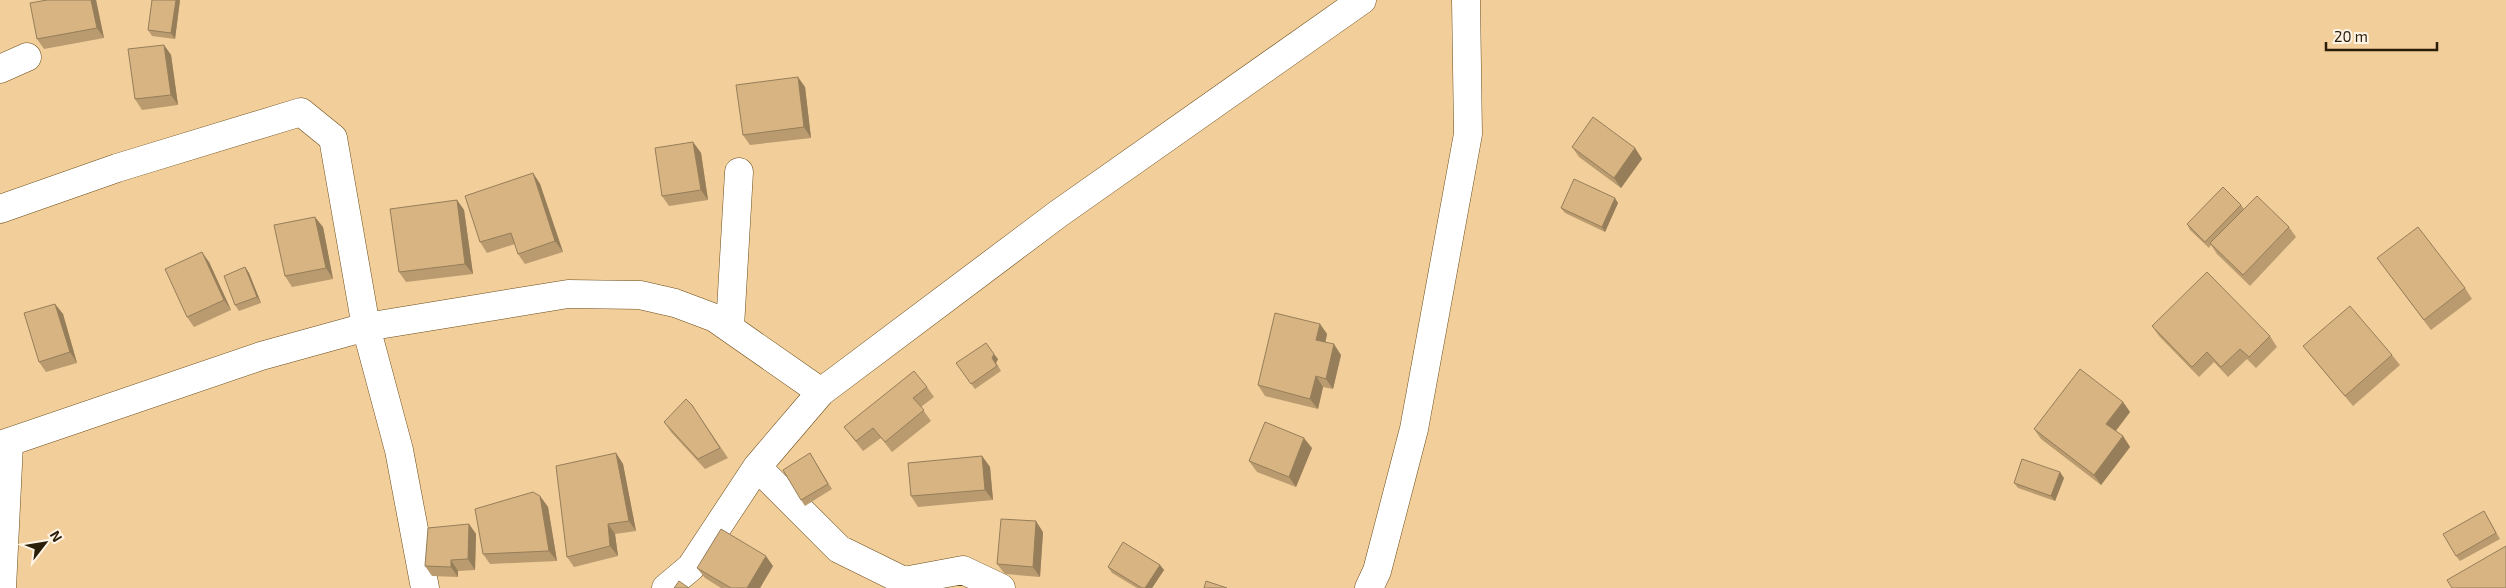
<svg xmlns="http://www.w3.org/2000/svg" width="2506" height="588" font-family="'Exo 2',sans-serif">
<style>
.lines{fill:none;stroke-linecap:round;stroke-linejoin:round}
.minor-casing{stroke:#6b4c18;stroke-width:29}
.minor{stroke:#fff;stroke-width:28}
.wall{fill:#b99b6f}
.shaded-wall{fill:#967e5a}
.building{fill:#d7b481;stroke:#967e5a}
</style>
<rect width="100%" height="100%" fill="#f2ce9a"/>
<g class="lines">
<defs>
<path id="minor" d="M 0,69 L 27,57
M 0,209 L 117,168 L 301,112 L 333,138 L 366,327 L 399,450 L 425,588
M 730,327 L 739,172
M 0,445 L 261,356 L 366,327 L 568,294 L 640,295 L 675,303 L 715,318 L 821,392
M 757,467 L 839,549 L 904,581 L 963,570 L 1001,588
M 2,588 L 9,444
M 666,588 L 691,567 L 757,467 L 821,392 L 1058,214 L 1362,0
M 1369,588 L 1377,571 L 1414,429 L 1468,134 L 1466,0"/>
</defs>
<use href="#minor" class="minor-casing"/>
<use href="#minor" class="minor"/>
</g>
<path class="wall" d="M 47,0 L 96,0 L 104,38 L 44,49 L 37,39 Z
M 152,0 L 180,0 L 175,39 L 152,36 L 148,30 Z
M 164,45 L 171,55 L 178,105 L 142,110 L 135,99 Z
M 805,87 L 811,138 L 750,145 L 743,135 Z
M 693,142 L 701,153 L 708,200 L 669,206 L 662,196 Z
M 1572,147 L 1635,148 L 1642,159 L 1621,188 L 1579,157 Z
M 533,173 L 540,184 L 563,252 L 525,264 L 518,254 L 515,244 L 487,253 L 480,242 Z
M 457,200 L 464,210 L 473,274 L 406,282 L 399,272 Z
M 1618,203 L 1605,232 L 1565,213 L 1561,208 Z
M 2241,205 L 2244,209 L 2289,227 L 2296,237 L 2250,286 L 2217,254 L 2211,245 L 2209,248 L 2190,230 L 2187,224 Z
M 323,227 L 333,279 L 292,287 L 285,276 Z
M 2377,258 L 2465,288 L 2472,299 L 2431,330 Z
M 209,262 L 231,310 L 194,327 L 187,317 Z
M 245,267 L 249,273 L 261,303 L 239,311 L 235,305 Z
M 55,304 L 63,314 L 77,363 L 46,372 L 39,362 Z
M 1320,324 L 1327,334 L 1325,342 L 1341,355 L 1333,389 L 1323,387 L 1318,409 L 1265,396 L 1258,385 Z
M 2152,326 L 2270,336 L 2277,347 L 2256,368 L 2247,359 L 2228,377 L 2214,362 L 2199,377 L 2159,336 Z
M 2303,346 L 2392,355 L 2400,365 L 2353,406 L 2311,356 Z
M 998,359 L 996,363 L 1001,371 L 975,389 L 956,363 Z
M 927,387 L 934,397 L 921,407 L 931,421 L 892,452 L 881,438 L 863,451 L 844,427 Z
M 2123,402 L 2130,412 L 2116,431 L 2123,436 L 2130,447 L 2101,485 L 2041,439 L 2034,429 Z
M 692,405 L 728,458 L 705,469 L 671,432 L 664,422 Z
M 1312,448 L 1296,487 L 1257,472 L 1249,461 Z
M 616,453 L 623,464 L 636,531 L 615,534 L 618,556 L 574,567 L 567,557 Z
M 810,453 L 832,489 L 805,506 L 801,500 Z
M 982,456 L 990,467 L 993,500 L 918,507 L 911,496 Z
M 2064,478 L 2055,501 L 2018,488 L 2014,483 Z
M 540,496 L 548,507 L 557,561 L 490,564 L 483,554 Z
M 2487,516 L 2500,539 L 2460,561 L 2456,556 Z
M 469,524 L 476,534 L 475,570 L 458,571 L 458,577 L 432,576 L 425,566 Z
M 1043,532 L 1040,577 L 1005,574 L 997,564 Z
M 1160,565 L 1164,570 L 1152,588 L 1137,588 L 1112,573 L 1108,567 Z
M 773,566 L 760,588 L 721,588 L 705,578 L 697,568 Z"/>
<path class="shaded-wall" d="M 91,0 L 96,0 L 104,38 L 97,28 Z
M 176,0 L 180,0 L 175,39 L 171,33 Z
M 164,45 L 171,55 L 178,105 L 171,95 Z
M 798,77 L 805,87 L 811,138 L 804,127 Z
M 693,142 L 701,153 L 708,200 L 701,190 Z
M 1635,148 L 1642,159 L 1621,188 L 1614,178 Z
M 533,173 L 540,184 L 563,252 L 555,241 Z
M 1615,198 L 1618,203 L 1605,232 L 1602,227 Z
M 457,200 L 464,210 L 473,274 L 465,264 Z
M 315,217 L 323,227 L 333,279 L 326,268 Z
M 202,252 L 209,262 L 231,310 L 224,300 Z
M 245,267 L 249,273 L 261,303 L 257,297 Z
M 55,304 L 63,314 L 77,363 L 70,352 Z
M 1320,324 L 1327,334 L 1324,350 L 1316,340 Z
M 1334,344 L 1341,355 L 1333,389 L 1326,379 Z
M 994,354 L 998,359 L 996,363 L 1001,371 L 992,358 Z
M 1316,376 L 1323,387 L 1318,409 L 1310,399 Z
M 2123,402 L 2130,412 L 2113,434 L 2106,424 Z
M 2123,436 L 2130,447 L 2101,485 L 2094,475 Z
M 1304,438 L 1312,448 L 1296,487 L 1289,477 Z
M 616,453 L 623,464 L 636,531 L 629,521 Z
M 982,456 L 990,467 L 993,500 L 985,490 Z
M 2060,472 L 2064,478 L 2055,501 L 2051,496 Z
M 540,496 L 548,507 L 557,561 L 549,551 Z
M 1036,521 L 1043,532 L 1040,577 L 1033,567 Z
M 469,524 L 476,534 L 475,570 L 468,559 Z
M 608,524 L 615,534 L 618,556 L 610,546 Z
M 766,556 L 773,566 L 760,588 L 747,588 Z
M 451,560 L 458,571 L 458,577 L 451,567 Z
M 1160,565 L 1164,570 L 1152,588 L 1145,588 Z"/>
<path class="building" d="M 47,0 L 91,0 L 97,28 L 37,39 L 30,3 Z
M 152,0 L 176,0 L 171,33 L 148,30 Z
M 164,45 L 171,95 L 135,99 L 128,49 Z
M 798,77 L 804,127 L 743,135 L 736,85 Z
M 1593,117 L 1635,148 L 1614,178 L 1572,147 Z
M 693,142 L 701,190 L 662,196 L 655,148 Z
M 533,173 L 555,241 L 518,254 L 511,233 L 480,242 L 465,196 Z
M 1574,179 L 1615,198 L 1602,227 L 1561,208 Z
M 2223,187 L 2241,205 L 2205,242 L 2187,224 Z
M 2257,196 L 2289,227 L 2243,275 L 2210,243 Z
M 457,200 L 465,264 L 399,272 L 390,209 Z
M 315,217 L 326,268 L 285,276 L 274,225 Z
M 2418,227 L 2465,288 L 2424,320 L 2377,258 Z
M 202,252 L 224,300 L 187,317 L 165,269 Z
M 245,267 L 257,297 L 235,305 L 224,276 Z
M 2207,272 L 2270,336 L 2249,357 L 2240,349 L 2221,367 L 2207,352 L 2192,367 L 2152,326 Z
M 55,304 L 70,352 L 39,362 L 24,313 Z
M 2350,306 L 2392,355 L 2345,396 L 2303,346 Z
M 1275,313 L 1320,324 L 1316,340 L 1334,344 L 1326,379 L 1316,376 L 1310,399 L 1258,385 Z
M 986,343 L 994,354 L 992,358 L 997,366 L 971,384 L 956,363 Z
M 2080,369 L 2123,402 L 2106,424 L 2123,436 L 2094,475 L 2034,429 Z
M 914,371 L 927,387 L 913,398 L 924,410 L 885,442 L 873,428 L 856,441 L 844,427 Z
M 686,399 L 692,405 L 720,448 L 698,459 L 664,422 Z
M 1265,422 L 1304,438 L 1289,477 L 1249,461 Z
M 616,453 L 629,521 L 608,524 L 610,546 L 567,557 L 556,466 Z
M 810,453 L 828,484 L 801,500 L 783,470 Z
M 982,456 L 985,490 L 911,496 L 908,463 Z
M 2022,459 L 2060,472 L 2051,496 L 2014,483 Z
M 533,492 L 540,496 L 549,551 L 483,554 L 475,509 Z
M 2484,511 L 2496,533 L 2456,556 L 2443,534 Z
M 1001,519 L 1036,521 L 1033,567 L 997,564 Z
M 469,524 L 468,559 L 451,560 L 451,567 L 425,566 L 428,528 Z
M 721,529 L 766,556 L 747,588 L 731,588 L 697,568 Z
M 1123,542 L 1160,565 L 1145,588 L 1142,588 L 1108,567 Z
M 2506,546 L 2506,588 L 2452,588 L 2447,580 Z
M 679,581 L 689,588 L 674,588 Z
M 1206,581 L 1227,588 L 1204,588 Z"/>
<g transform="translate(45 543) rotate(59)" stroke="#fef3e4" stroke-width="4" paint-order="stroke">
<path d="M0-4L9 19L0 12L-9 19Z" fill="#2b1e09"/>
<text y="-8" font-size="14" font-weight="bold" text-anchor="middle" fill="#2b1e09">N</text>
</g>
<path d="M2326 42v8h111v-8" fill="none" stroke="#2b1e09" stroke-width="2.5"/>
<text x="2334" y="42" font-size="15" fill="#2b1e09" stroke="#fef3e4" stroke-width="4" paint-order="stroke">20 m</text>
</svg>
